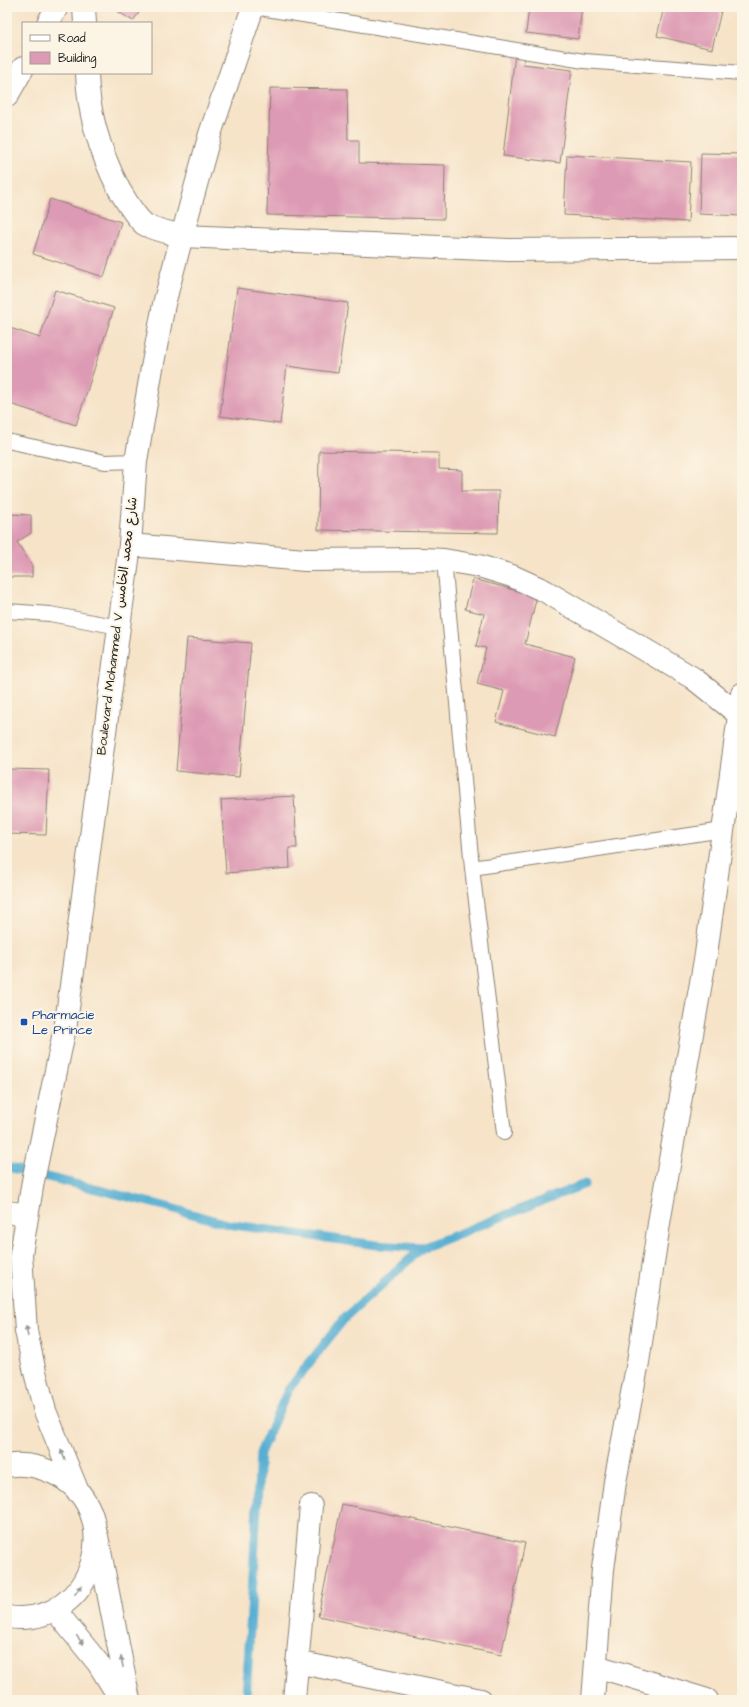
<svg xmlns="http://www.w3.org/2000/svg" width="749" height="1707" font-family="'Architects Daughter','Playpen Sans Arabic',sans-serif">
<style>
.lines{fill:none;stroke-linecap:round;stroke-linejoin:round}
.stream{stroke:#54aed2;stroke-width:9}
.building{fill:#dd9ab4}
.service-casing{stroke:#898072;stroke-width:16}
.minor-casing{stroke:#898072;stroke-width:24}
.tertiary-casing{stroke:#898072;stroke-width:24}
.secondary-casing{stroke:#898072;stroke-width:24}
.service{stroke:#fff;stroke-width:14}
.minor{stroke:#fff;stroke-width:22}
.tertiary{stroke:#fff;stroke-width:22}
.secondary{stroke:#fff;stroke-width:22}
.oneway{fill:#999}
.transit-dot{fill:#1a4fb4;stroke:#fcf5e5;stroke-width:1.5}
.labels{text-anchor:middle;dominant-baseline:central;stroke-width:4;stroke-linejoin:round;paint-order:stroke}
.street-label{font-size:13px;fill:#1c1c1c;stroke:#fcf5e5}
.transit-label{font-size:13px;fill:#164399;stroke:#fcf5e5;text-anchor:start}
</style>
<rect width="100%" height="100%" fill="#fcf5e5"/>
<filter id="ink" filterUnits="userSpaceOnUse"><feTurbulence type="fractalNoise" baseFrequency=".025" numOctaves="2"/><feDisplacementMap in="SourceGraphic" scale="8" xChannelSelector="R" yChannelSelector="G"/><feConvolveMatrix kernelMatrix="1 2 1 2 8 2 1 2 1" color-interpolation-filters="sRGB"/></filter>
<filter id="wash" filterUnits="userSpaceOnUse"><feTurbulence type="fractalNoise" baseFrequency=".012" numOctaves="4" result="noise"/><feDisplacementMap in="SourceGraphic" scale="16" xChannelSelector="R" yChannelSelector="G"/><feGaussianBlur stdDeviation="0.9" result="paint"/><feColorMatrix in="noise" values="0 0 0 0 0 0 0 0 0 0 0 0 0 0 0 0 0 1.4 0 .05"/><feComposite in="paint" operator="in"/></filter>
<g filter="url(#wash)">
<rect width="100%" height="100%" fill="#f6e3c8"/>
<g class="lines">
<path class="stream" d="M 7,1167 L 164,1206 L 227,1224 L 376,1245 L 422,1248
M 246,1700 L 260,1453 L 288,1390 L 344,1319 L 422,1248 L 585,1184"/>
</g>
<g id="blocks">
<path class="building" d="M 111,7 L 143,7 L 133,21 Z
M 529,7 L 582,7 L 578,39 L 526,33 Z
M 664,7 L 722,7 L 712,49 L 657,36 Z
M 515,54 L 524,56 L 523,64 L 572,70 L 560,163 L 503,156 Z
M 270,88 L 347,89 L 348,140 L 359,140 L 359,163 L 445,165 L 444,219 L 267,215 Z
M 701,153 L 742,154 L 742,216 L 699,214 Z
M 567,155 L 691,162 L 688,222 L 564,215 Z
M 50,199 L 121,222 L 104,277 L 33,254 Z
M 237,288 L 348,303 L 338,373 L 287,366 L 280,424 L 220,416 Z
M 55,290 L 114,308 L 76,425 L 7,403 L 7,327 L 40,338 Z
M 319,451 L 439,453 L 439,469 L 462,470 L 462,491 L 499,491 L 498,533 L 318,530 Z
M 7,514 L 31,515 L 31,533 L 17,542 L 32,566 L 32,577 L 7,577 Z
M 473,579 L 537,596 L 525,644 L 575,657 L 555,737 L 496,722 L 504,691 L 477,684 L 486,648 L 476,646 L 484,614 L 465,609 Z
M 187,638 L 251,643 L 239,777 L 176,771 Z
M 7,769 L 49,770 L 46,835 L 7,834 Z
M 294,796 L 297,848 L 289,848 L 290,868 L 226,873 L 221,800 Z
M 342,1504 L 525,1543 L 501,1655 L 318,1616 Z"/>
</g>
</g>
<g filter="url(#ink)">
<use href="#blocks" fill-opacity="0" stroke="#898072" stroke-width="1"/>
<g class="lines">
<defs>
<path id="service" d="M 254,7 L 584,61 L 742,73
M 7,441 L 105,462 L 136,461
M 444,560 L 472,868 L 504,1133
M 7,611 L 50,614 L 119,627
M 472,868 L 723,830"/>
<path id="minor" d="M 84,7 L 85,23
M 48,23 L 57,7
M 87,73 C 88,115 100,152 119,189 C 126,201 134,215 144,224 C 151,229 172,233 182,236 L 509,250 L 742,248
M 7,96 L 23,68
M 130,545 L 305,560 L 423,559 L 444,560 L 479,566 L 512,576 L 545,591 L 693,678 L 742,717
M 7,1212 L 27,1215
M 97,1536 L 129,1700
M 55,1610 L 98,1663 L 121,1700
M 297,1662 L 481,1700
M 596,1666 L 707,1700
M 294,1700 L 311,1506"/>
<path id="tertiary" d="M 593,1700 L 603,1569 L 615,1482 L 638,1362 L 660,1217 L 706,954 L 742,694"/>
<path id="secondary" d="M 7,1466 C 22,1463 37,1466 51,1472 C 131,1507 95,1630 7,1617
M 78,1492 L 45,1411 L 34,1368 L 26,1331 L 21,1254 L 33,1181 L 66,1023 L 130,545 L 136,461 L 152,368 L 164,304 L 182,236 L 210,134 L 253,7"/>
</defs>
<use href="#service" class="service-casing"/>
<use href="#minor" class="minor-casing"/>
<use href="#tertiary" class="tertiary-casing"/>
<use href="#secondary" class="secondary-casing"/>
<use href="#service" class="service"/>
<use href="#minor" class="minor"/>
<use href="#tertiary" class="tertiary"/>
<use href="#secondary" class="secondary"/>
</g>
<defs><path id="oneway-solid" d="M-6-.8H1V-3.2L6.5 0L1 3.2V.8H-6Z"/></defs>
<g class="oneway">
<use href="#oneway-solid" transform="translate(27 1331) rotate(-99)"/>
<use href="#oneway-solid" transform="translate(63 1455) rotate(-112)"/>
<use href="#oneway-solid" transform="translate(78 1590) rotate(-54)"/>
<use href="#oneway-solid" transform="translate(80 1640) rotate(51)"/>
<use href="#oneway-solid" transform="translate(122 1662) rotate(-101)"/>
</g>
</g>
<rect class="transit-dot" x="20" y="1018" width="8" height="8" rx="2"/>
<g class="labels">
<g class="street-label">
<text transform="translate(117 626) rotate(-83)">Boulevard Mohammed V شارع محمد الخامس</text>
</g>
<g class="transit-label">
<text x="32" y="1015">Pharmacie<tspan x="32" dy="15">Le Prince</tspan></text>
</g>
</g>
<rect width="749" height="1707" fill="none" stroke="#fcf5e5" stroke-width="24"/>
<rect x="22" y="22" width="130" height="52" fill="#fcf5e5" stroke="#a29e95"/>
<rect x="30" y="35" width="20" height="6" fill="#ffffff" stroke="#a29e95"/>
<text x="58" y="42" font-size="12" fill="#1c1c1c">Road</text>
<rect x="30" y="52" width="20" height="12" fill="#dd9ab4" stroke="#a29e95"/>
<text x="58" y="62" font-size="12" fill="#1c1c1c">Building</text>
</svg>
